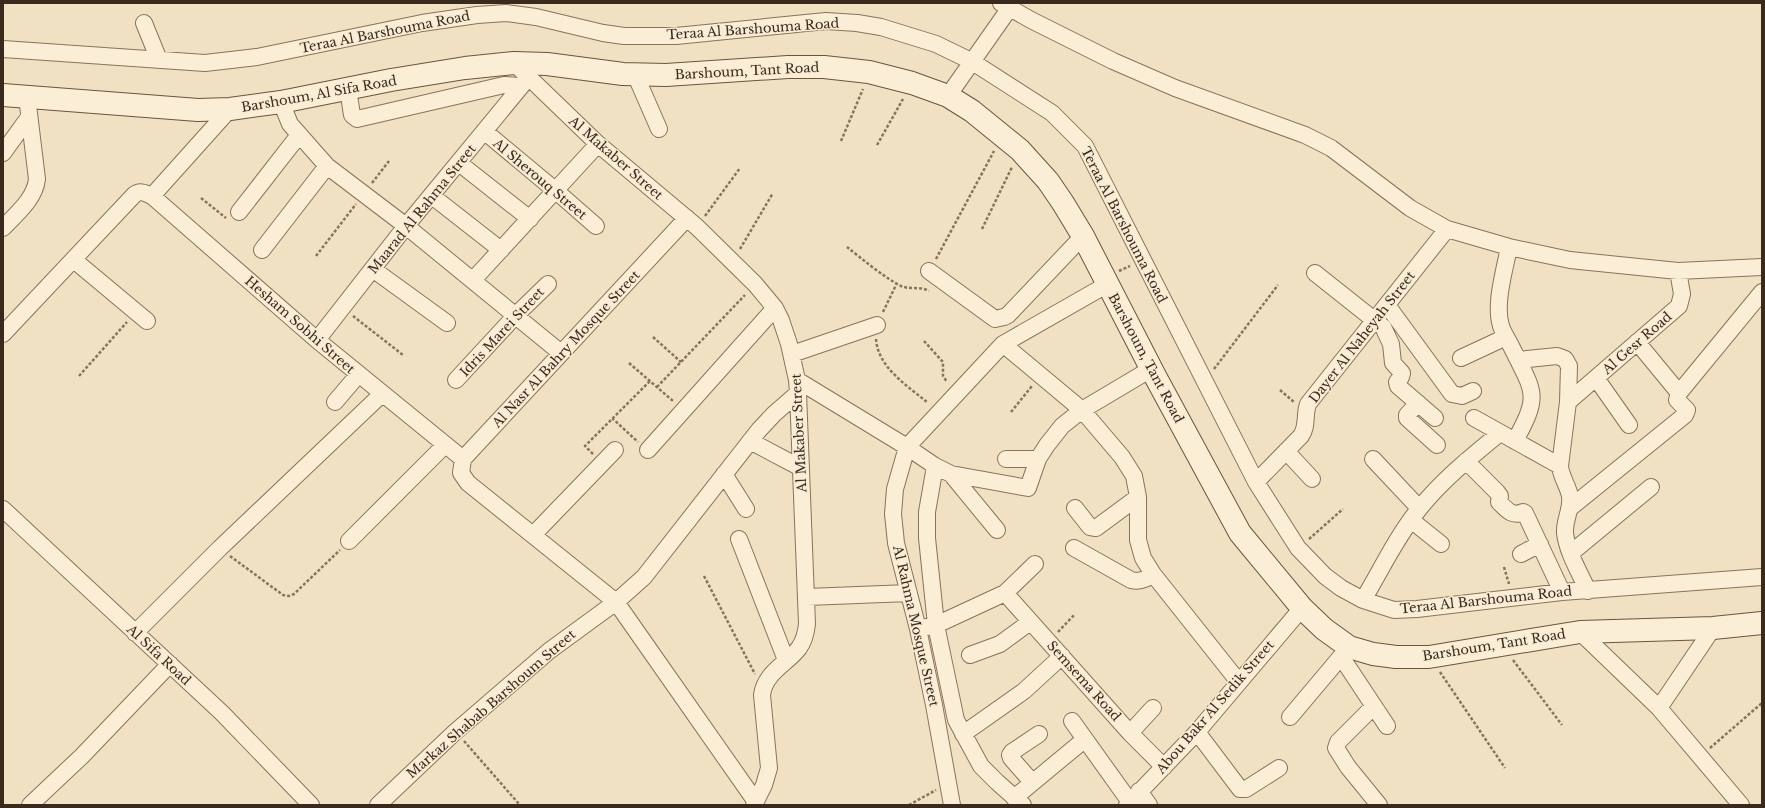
<svg xmlns="http://www.w3.org/2000/svg" width="1765" height="808" font-family="'Libre Baskerville',serif">
<style>
.lines{fill:none;stroke-linecap:round;stroke-linejoin:round}
.street-casing{stroke:#8b7259;stroke-width:18}
.secondary-casing{stroke:#6d533c;stroke-width:24}
.path{stroke:#8b7259;stroke-width:2.5;stroke-dasharray:3 2;stroke-linecap:butt}
.street{stroke:#faeed7;stroke-width:16}
.secondary{stroke:#faeed7;stroke-width:22}
.labels{text-anchor:middle;dominant-baseline:central;stroke-width:3;stroke-linejoin:round;paint-order:stroke}
.street-label{font-size:13px;fill:#3a2a1e;stroke:#f7ebd3}
</style>
<rect width="100%" height="100%" fill="#f0e1c3"/>
<g class="lines">
<defs>
<path id="street" d="M 1001,3 L 1031,20 L 1113,61 L 1175,88 L 1305,135 L 1331,148 L 1410,208 L 1447,229 L 1509,247 L 1570,260 L 1678,271 L 1762,267
M 144,23 L 159,60
M 3,49 L 205,63 L 257,57 L 422,23 L 477,15 L 506,13 L 536,17 L 603,33 L 624,36 L 676,36 L 826,21 L 857,23 L 881,27 L 936,44 L 971,61 L 1052,113 L 1085,146 L 1256,482 L 1298,548 L 1325,576 L 1341,588 L 1363,600 L 1394,610 L 1417,609 L 1562,592 L 1762,577
M 514,63 L 598,144 L 697,227 L 755,284 L 775,308 L 781,320 L 789,344 L 797,380 L 798,393 L 807,624 C 806,633 804,641 799,648 C 787,664 765,672 762,695 L 769,768 L 764,785 L 754,805
M 635,74 L 659,129
M 348,89 L 352,115 L 357,119 L 491,88 L 504,85 L 520,86
M 948,96 L 1009,9
M 281,102 L 290,124 L 327,166 L 406,226 L 561,353
M 484,131 L 556,191 L 596,226
M 3,153 L 29,117
M 459,163 L 530,219
M 152,196 L 230,109
M 432,196 L 501,250
M 239,212 L 299,135
M 687,218 L 463,459 L 461,473 L 468,483 L 616,602 L 756,802
M 3,228 C 16,214 35,199 37,179 L 27,97
M 1509,247 C 1505,269 1494,304 1501,326 C 1503,333 1509,341 1512,348 C 1535,394 1540,395 1515,441
M 262,250 L 327,166
M 74,260 L 147,321
M 374,270 L 447,323
M 929,271 L 995,319 L 1004,317 L 1008,315 L 1083,236
M 1315,273 L 1383,327 L 1391,344 L 1393,363 L 1402,373 L 1401,377 L 1397,382 L 1398,386 L 1435,418
M 473,280 L 598,144
M 1387,305 L 1452,394 L 1462,396 L 1473,391
M 3,334 L 134,195 C 140,190 145,193 152,196 L 317,340 L 463,459
M 317,340 L 406,226 L 528,78
M 1637,342 L 1679,393
M 1003,344 L 1082,410 L 1122,457 L 1134,476 L 1138,497 L 1138,540 L 1143,558 L 1153,574 L 1238,681
M 792,354 L 877,325
M 1461,358 L 1506,337
M 1518,360 L 1557,356 L 1565,359 L 1569,366 L 1568,402 L 1560,466 C 1561,477 1568,486 1570,496 C 1572,509 1564,520 1565,533 C 1567,552 1580,573 1588,591
M 1596,378 L 1629,425
M 456,380 L 516,315 L 548,284
M 797,380 L 907,447 L 935,466 L 951,474 L 1028,488 L 1038,459 L 1047,445 L 1062,426 L 1082,410 L 1151,369
M 335,402 L 358,375
M 1568,402 L 1679,306 L 1682,294 L 1678,271
M 1418,403 L 1407,415 L 1407,418 L 1437,445
M 1474,418 L 1560,466
M 750,441 L 801,468
M 648,450 L 775,308
M 1286,451 L 1312,479
M 1006,459 L 1038,459
M 1373,459 L 1419,508
M 1466,461 L 1497,492 L 1500,496 L 1499,502 C 1507,510 1512,517 1523,512 L 1525,513 L 1562,592
M 935,466 L 927,512 L 927,538 L 936,625 L 956,720 L 981,766 L 997,782 L 1023,805
M 724,474 L 746,509
M 951,474 L 997,530
M 1256,482 L 1301,436 C 1308,426 1304,415 1308,404 L 1447,229
M 1075,508 L 1090,527 L 1096,528 L 1138,497
M 1570,508 L 1685,415 L 1687,410 L 1677,400 L 1679,393 L 1762,292
M 3,509 L 222,713 L 311,805
M 1411,520 L 1441,544
M 533,535 L 615,450
M 739,539 L 786,660
M 349,541 L 445,445
M 1074,548 L 1131,580 C 1140,582 1146,580 1153,574
M 1571,553 L 1651,487
M 1521,554 L 1540,544
M 1005,593 L 1130,733 L 1164,767
M 807,597 L 909,593
M 1363,600 C 1381,570 1397,536 1419,509 C 1442,480 1472,456 1500,433
M 926,627 L 936,625 L 1005,593 L 1035,564
M 1580,632 L 1659,708 L 1741,805
M 135,633 L 220,548 L 382,394
M 970,655 L 1000,644 L 1030,622
M 1342,658 L 1387,726
M 1374,706 L 1338,742 L 1336,748 L 1348,767 L 1379,805
M 1659,708 L 1713,628
M 1290,717 L 1349,647
M 1072,721 L 1130,802
M 1197,732 L 1240,789 L 1246,789 L 1279,768
M 1130,733 L 1153,708
M 963,734 L 1024,691 L 1062,656
M 1032,782 L 1011,758 L 1010,755 L 1012,752 L 1039,734
M 1139,791 L 1149,805
M 1014,798 L 1084,740
M 30,805 L 82,756 L 170,664
M 378,805 L 455,732 L 549,651 L 616,602 L 644,577 L 759,430 L 774,414 L 798,393
M 952,805 L 934,705 L 918,629 L 896,543 L 893,514 L 895,489 L 907,447 L 1003,344 L 1108,284
M 1127,805 L 1197,732 L 1302,608"/>
<path id="secondary" d="M 3,95 L 198,110 L 230,109 L 281,102 L 391,80 L 465,68 L 514,63 L 547,64 L 623,74 L 666,75 L 788,67 L 824,67 L 869,72 L 912,83 L 948,96 L 972,111 L 1020,150 L 1048,181 L 1063,203 L 1083,236 L 1155,376 L 1240,533 L 1302,608 L 1324,629 L 1349,647 L 1373,654 L 1396,657 L 1429,657 L 1580,632 L 1713,628 L 1762,623"/>
</defs>
<use href="#street" class="street-casing"/>
<use href="#secondary" class="secondary-casing"/>
<path class="path" d="M 841,141 L 863,89
M 877,145 L 903,99
M 372,183 L 389,161
M 201,198 L 226,218
M 705,216 L 740,168
M 982,229 L 1012,167
M 847,247 C 862,259 885,278 901,286 C 910,290 921,286 929,291
M 740,249 L 773,193
M 316,256 L 356,204
M 936,259 L 994,151
M 1119,271 L 1130,266
M 883,312 L 897,283
M 353,316 L 403,355
M 653,337 L 681,362
M 876,339 C 878,368 908,386 928,403
M 924,341 L 943,362 L 943,376 L 947,382
M 629,363 L 673,401
M 1214,369 L 1278,285
M 79,376 L 127,322
M 657,387 L 745,295
M 1280,390 L 1294,402
M 1011,412 L 1032,386
M 612,418 L 638,442
M 593,454 L 585,446 L 650,381
M 1309,539 L 1343,509
M 230,556 L 283,595 L 289,596 L 294,594 L 340,550
M 1504,567 L 1509,584
M 704,576 L 755,674
M 1058,632 L 1075,614
M 1513,660 L 1562,725
M 1440,672 L 1505,768
M 464,741 L 519,804
M 1710,748 L 1762,703
M 909,805 L 936,790"/>
<use href="#street" class="street"/>
<use href="#secondary" class="secondary"/>
</g>
<g class="labels">
<g class="street-label">
<text transform="translate(753 29) rotate(-4)">Teraa Al Barshouma Road</text>
<text transform="translate(385 32) rotate(-11)">Teraa Al Barshouma Road</text>
<text transform="translate(747 71) rotate(-3)">Barshoum, Tant Road</text>
<text transform="translate(319 94) rotate(-10)">Barshoum, Al Sifa Road</text>
<text transform="translate(616 158) rotate(41)">Al Makaber Street</text>
<text transform="translate(540 179) rotate(40)">Al Sherouq Street</text>
<text transform="translate(422 209) rotate(-51)">Maarad Al Rahma Street</text>
<text transform="translate(1124 225) rotate(63)">Teraa Al Barshouma Road</text>
<text transform="translate(300 325) rotate(41)">Hesham Sobhi Street</text>
<text transform="translate(502 332) rotate(-47)">Idris Marei Street</text>
<text transform="translate(1362 337) rotate(-52)">Dayer Al Naheyah Street</text>
<text transform="translate(1637 343) rotate(-41)">Al Gesr Road</text>
<text transform="translate(566 349) rotate(-47)">Al Nasr Al Bahry Mosque Street</text>
<text transform="translate(1146 358) rotate(62)">Barshoum, Tant Road</text>
<text transform="translate(799 433) rotate(-93)">Al Makaber Street</text>
<text transform="translate(1486 600) rotate(-6)">Teraa Al Barshouma Road</text>
<text transform="translate(916 626) rotate(77)">Al Rahma Mosque Street</text>
<text transform="translate(1494 645) rotate(-9)">Barshoum, Tant Road</text>
<text transform="translate(159 655) rotate(43)">Al Sifa Road</text>
<text transform="translate(1084 681) rotate(48)">Semsema Road</text>
<text transform="translate(491 704) rotate(-41)">Markaz Shabab Barshoum Street</text>
<text transform="translate(1215 707) rotate(-49)">Abou Bakr Al Sedik Street</text>
</g>
</g>
<rect width="1765" height="808" fill="none" stroke="#3a2a1e" stroke-width="8"/>
</svg>
